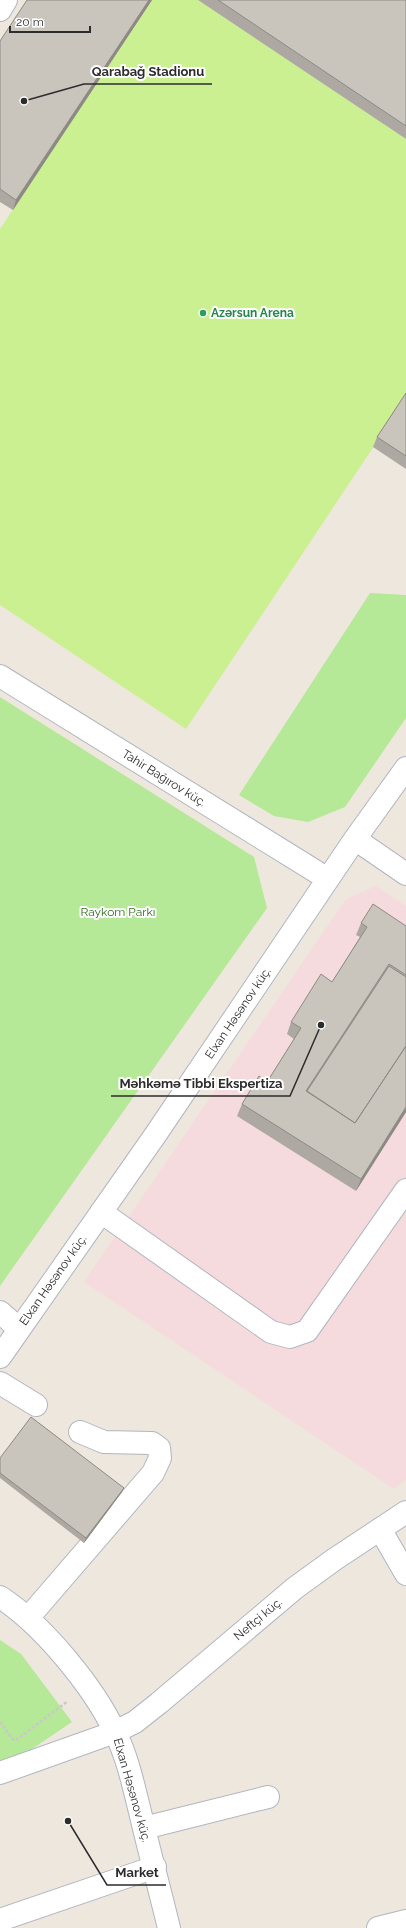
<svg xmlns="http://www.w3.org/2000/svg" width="406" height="1928" font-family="Raleway,sans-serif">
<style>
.medical{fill:#f5dbdd}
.green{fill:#b5e897}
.pitch{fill:#cbf092}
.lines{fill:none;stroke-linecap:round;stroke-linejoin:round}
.minor-casing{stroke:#b2b5c0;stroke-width:24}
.path{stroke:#c8c8c8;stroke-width:2.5;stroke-dasharray:3 2;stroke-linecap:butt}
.minor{stroke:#fff;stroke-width:22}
.wall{fill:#ada9a2}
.shaded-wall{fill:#8d8a84}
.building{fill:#c9c5bc;stroke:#8d8a84}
.leisure-dot{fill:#2e9e5b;stroke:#fff;stroke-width:1.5}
.labels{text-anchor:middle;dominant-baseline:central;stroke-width:4;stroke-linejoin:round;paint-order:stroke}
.leisure-label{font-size:12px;font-weight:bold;fill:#27864d;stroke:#fff;text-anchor:start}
.street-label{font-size:12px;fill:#2c2c2c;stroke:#fff}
.park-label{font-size:12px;fill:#2b6f16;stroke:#fff}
.leader{fill:none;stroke:#2c2c2c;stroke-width:1.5}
.callout-dot{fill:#2c2c2c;stroke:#fff;stroke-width:1.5}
.callout-label{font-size:13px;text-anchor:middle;font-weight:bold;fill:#2c2c2c;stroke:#fff;stroke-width:4;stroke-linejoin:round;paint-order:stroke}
</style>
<rect width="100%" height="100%" fill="#eee7de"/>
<path class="medical" d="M 376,886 L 406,906 L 406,1480 L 394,1489 L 84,1282 L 346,899 Z"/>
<path class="green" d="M 370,593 L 406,595 L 406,718 L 345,807 L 308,822 L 274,816 L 239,795 Z
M 0,697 L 254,857 L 267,908 L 0,1286 Z
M 0,1640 L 21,1654 L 72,1722 L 20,1757 L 0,1764 Z"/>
<path class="pitch" d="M 152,0 L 198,0 L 406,139 L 406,398 L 186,729 L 0,605 L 0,229 Z"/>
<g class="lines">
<defs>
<path id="minor" d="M 0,10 L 6,0
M 0,676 L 328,879
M 355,839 L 406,874
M 101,1212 L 271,1332 L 290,1337 L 307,1331 L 406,1190
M 0,1312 L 19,1329
M 0,1357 L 156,1134 L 355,839 L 406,768
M 0,1383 L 36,1405
M 380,1529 L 406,1574
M 0,1597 C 43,1625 93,1686 115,1732 C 128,1758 134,1788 141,1816 C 150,1854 160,1891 169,1928
M 28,1618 L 153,1473 L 160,1458 L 159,1448 L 152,1443 L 104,1442 L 80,1432
M 0,1773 L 115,1732 L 135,1722 L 159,1703 L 295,1588 L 335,1559 L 406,1512
M 144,1828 L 268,1797
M 0,1920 L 155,1867
M 378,1928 L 406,1921"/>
</defs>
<use href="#minor" class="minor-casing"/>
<path class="path" d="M 0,1722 L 14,1741
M 16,1740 L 68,1701"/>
<use href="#minor" class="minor"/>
</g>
<path class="wall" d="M 152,0 L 13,210 L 0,202 L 0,41 Z
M 198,0 L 406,0 L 406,139 Z
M 406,393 L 406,469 L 373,447 L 377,437 Z
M 361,923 L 406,926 L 406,1112 L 356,1191 L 237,1116 L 242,1104 L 267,1082 L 294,1039 L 287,1034 L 291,1022 L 332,982 L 360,937 L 356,935 Z
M 0,1458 L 124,1488 L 122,1492 L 84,1543 L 0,1478 Z"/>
<path class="shaded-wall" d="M 149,0 L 152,0 L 13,210 L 16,200 Z
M 406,1107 L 406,1112 L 356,1191 L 361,1179 Z
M 124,1488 L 122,1492 L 84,1543 L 86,1538 Z"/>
<path class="building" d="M 27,0 L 149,0 L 16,200 L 0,189 L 0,41 Z
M 218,0 L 406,0 L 406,126 Z
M 406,393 L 406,456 L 377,437 Z
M 373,904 L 406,926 L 406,975 L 389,964 L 306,1091 L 355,1123 L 406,1046 L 406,1107 L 361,1179 L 242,1104 L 259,1076 L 267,1082 L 301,1028 L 291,1022 L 321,974 L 332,982 L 367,927 L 361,923 Z
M 389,966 L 406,977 L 406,1046 L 355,1123 L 307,1091 Z
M 31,1417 L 124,1488 L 86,1538 L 0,1473 L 0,1458 Z"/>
<circle class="leisure-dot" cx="203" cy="313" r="4"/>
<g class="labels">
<g class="leisure-label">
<text x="211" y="313">Azərsun Arena</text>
</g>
<g class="street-label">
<text transform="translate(164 778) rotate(32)">Tahir Bağırov küç.</text>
<text transform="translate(238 1013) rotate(-56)">Elxan Həsənov küç.</text>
<text transform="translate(53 1280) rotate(-55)">Elxan Həsənov küç.</text>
<text transform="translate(258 1619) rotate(-40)">Neftçi küç.</text>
<text transform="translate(132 1790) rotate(74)">Elxan Həsənov küç.</text>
</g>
<g class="park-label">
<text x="118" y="912">Raykom Parkı</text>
</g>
</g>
<path class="leader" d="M24 101L84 84H212M321 1025L290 1096H111M68 1821L107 1885H166"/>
<g class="callout-dot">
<circle cx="24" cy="101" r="4"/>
<circle cx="321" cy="1025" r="4"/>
<circle cx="68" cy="1821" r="4"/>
</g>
<g class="callout-label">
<text x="148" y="76">Qarabağ Stadionu</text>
<text x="201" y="1088">Məhkəmə Tibbi Ekspertiza</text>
<text x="137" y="1877">Market</text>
</g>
<path d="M10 26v6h80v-6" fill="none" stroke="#2c2c2c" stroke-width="2"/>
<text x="16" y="26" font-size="12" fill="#2c2c2c" stroke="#ffffff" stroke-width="3" paint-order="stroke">20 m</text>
</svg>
